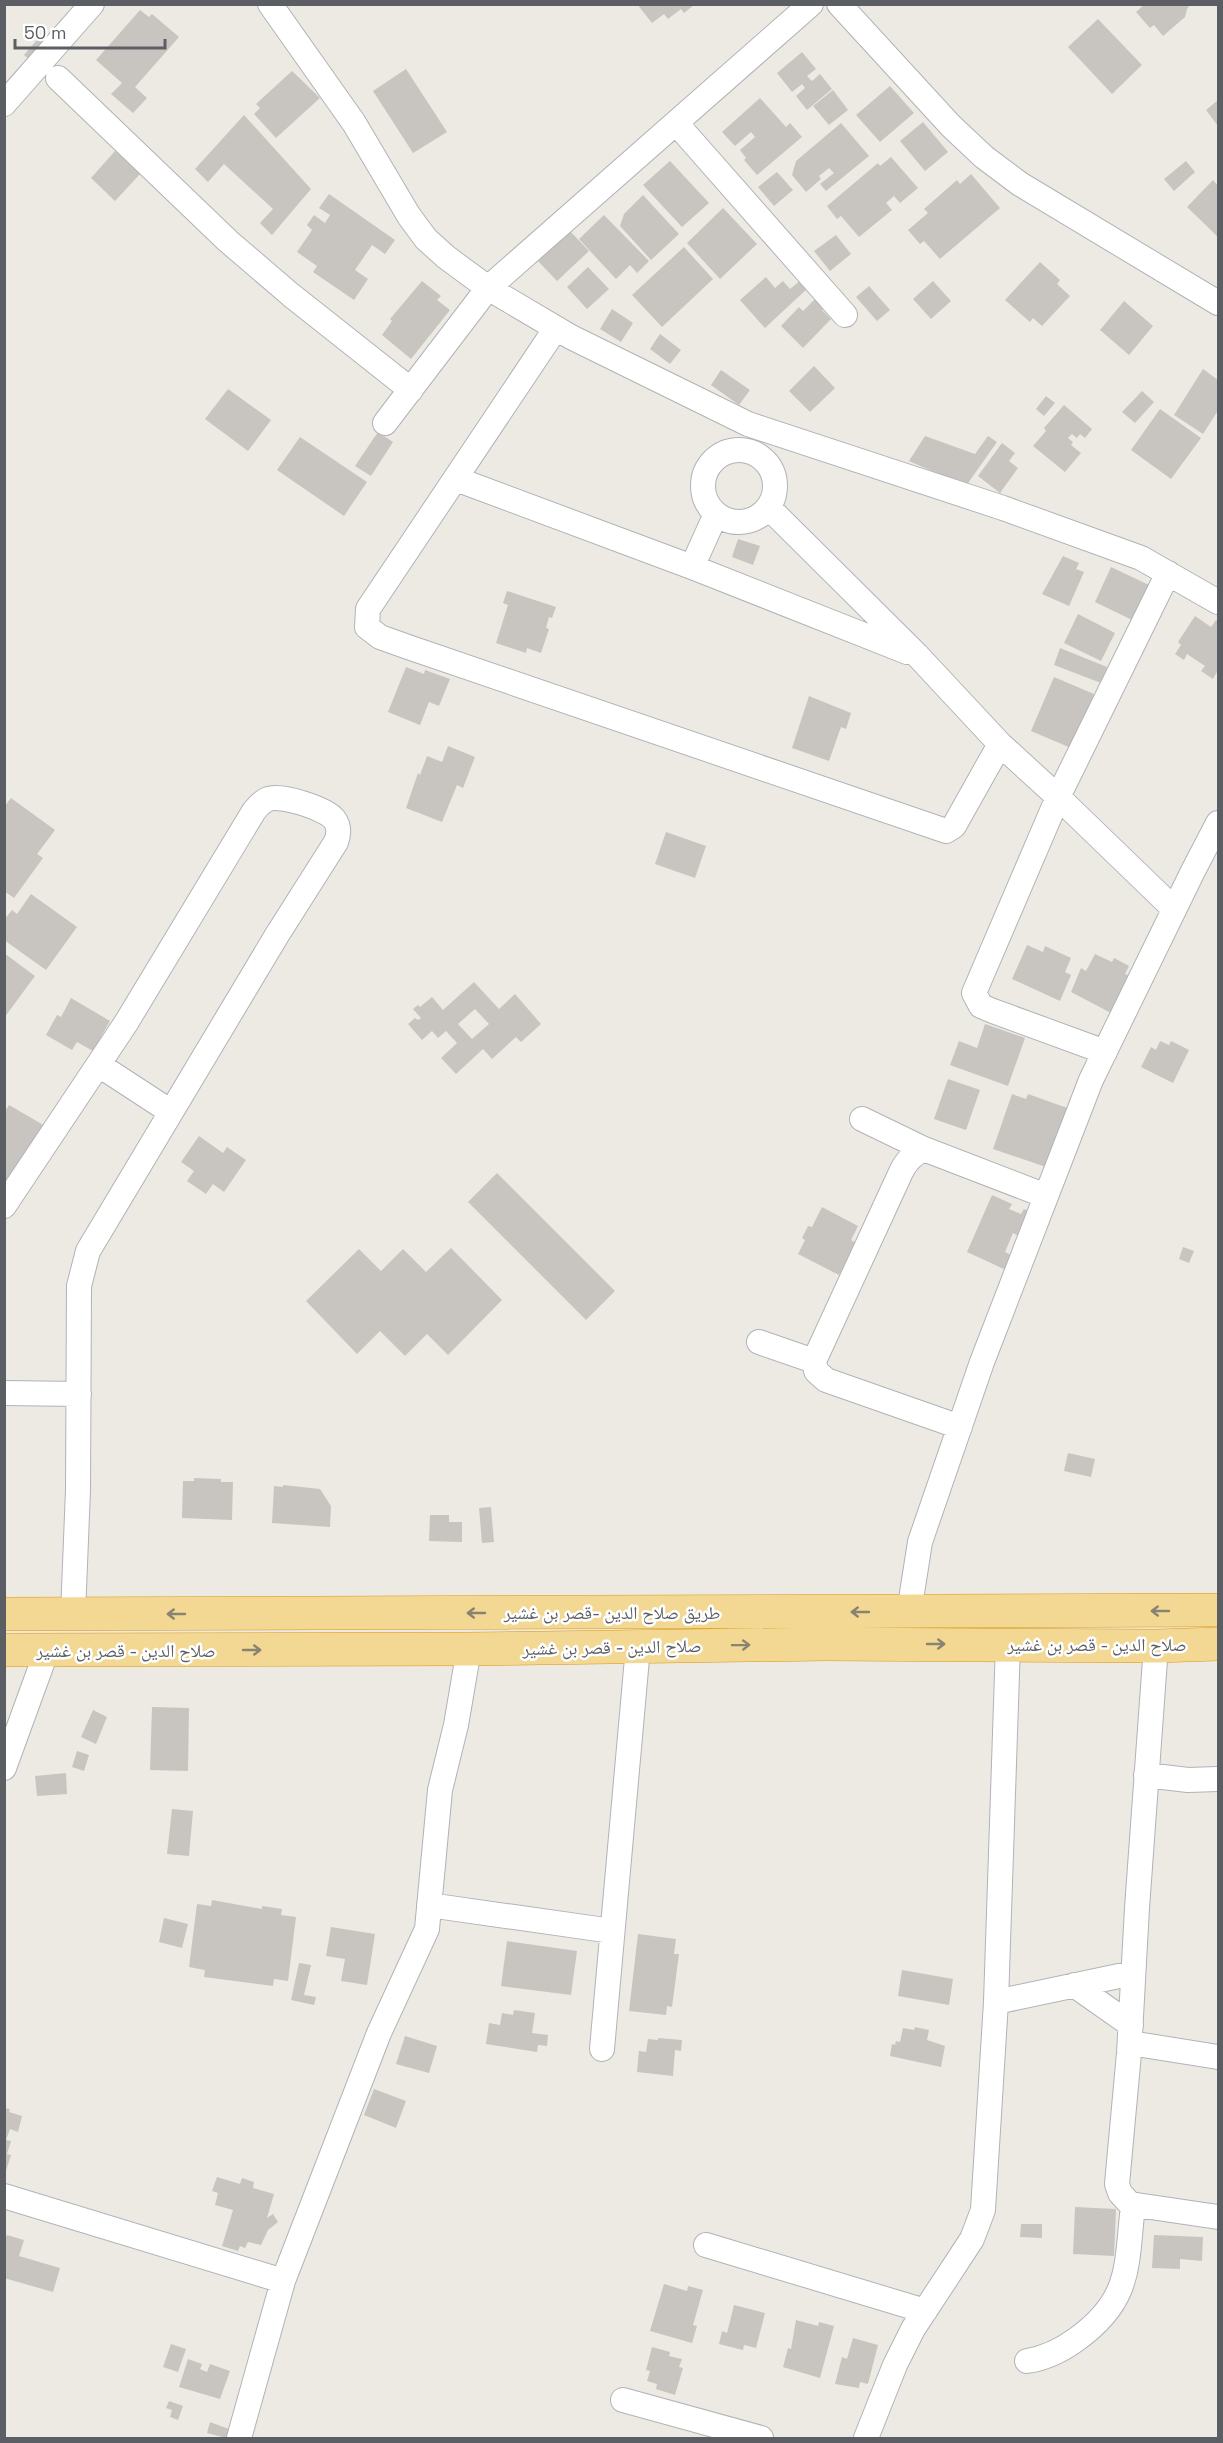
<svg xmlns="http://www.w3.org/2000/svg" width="1223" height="2443" font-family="'Space Grotesk','Noto Naskh Arabic',sans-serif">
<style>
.building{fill:#c8c5c0;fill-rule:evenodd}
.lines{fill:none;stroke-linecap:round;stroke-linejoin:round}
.minor-casing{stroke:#b0b3b7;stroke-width:26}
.highway-casing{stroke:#db9714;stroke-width:34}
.minor{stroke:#fff;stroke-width:24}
.highway{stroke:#f3d893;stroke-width:33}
.oneway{stroke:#898371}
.labels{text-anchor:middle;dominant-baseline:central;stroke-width:5;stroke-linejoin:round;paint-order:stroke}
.street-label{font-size:18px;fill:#5b5e62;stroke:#fff}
</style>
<rect width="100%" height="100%" fill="#eceae3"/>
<path class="building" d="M 637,4 L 695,4 L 684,13 L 681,9 L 668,19 L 664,14 L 652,23 Z
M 1145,4 L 1191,4 L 1187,9 L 1185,17 L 1163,36 L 1154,25 L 1150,28 L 1136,12 Z
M 140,10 L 149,17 L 152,14 L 179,37 L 135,87 L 147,98 L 133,113 L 111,94 L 122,83 L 96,60 Z
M 1098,19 L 1142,65 L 1112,94 L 1068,47 Z
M 43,33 L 53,42 L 35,64 L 24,55 Z
M 802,52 L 816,69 L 807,76 L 812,81 L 820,74 L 832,89 L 807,110 L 796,96 L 805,88 L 802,84 L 792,92 L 777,73 Z
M 406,69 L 447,132 L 413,153 L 373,91 Z
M 292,71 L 320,98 L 276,138 L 254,114 L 260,108 L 256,104 Z
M 890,86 L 914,113 L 880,142 L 856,115 Z
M 833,90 L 848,110 L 829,125 L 813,106 Z
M 760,98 L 786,127 L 790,123 L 802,137 L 757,175 L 744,160 L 746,158 L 740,150 L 755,137 L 751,132 L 735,146 L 722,132 Z
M 1218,100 L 1218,126 L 1206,110 Z
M 244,115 L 311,189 L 272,235 L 260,223 L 273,209 L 224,164 L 208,182 L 195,169 Z
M 923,122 L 948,152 L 925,171 L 900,141 Z
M 841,123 L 869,156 L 826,191 L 820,184 L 834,173 L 829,168 L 819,176 L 821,179 L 806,192 L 792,175 L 796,161 Z
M 115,151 L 140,174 L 115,201 L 91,178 Z
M 891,157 L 918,188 L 900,203 L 894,196 L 886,203 L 892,210 L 859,237 L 841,216 L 837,219 L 827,206 L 878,163 L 880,166 Z
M 670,161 L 709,203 L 682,227 L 643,185 Z
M 1186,161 L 1195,172 L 1174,191 L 1164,179 Z
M 777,172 L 793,190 L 774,206 L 758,187 Z
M 971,174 L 1000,208 L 940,259 L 924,241 L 920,244 L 908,230 L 928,213 L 924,209 L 957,180 L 960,184 Z
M 1213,180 L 1218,186 L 1218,237 L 1187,207 Z
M 329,194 L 395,240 L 385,254 L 372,245 L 355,270 L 368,279 L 354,300 L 313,272 L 317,266 L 297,252 L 312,230 L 307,225 L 314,215 L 325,223 L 330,215 L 319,208 Z
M 643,195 L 679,234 L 651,260 L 620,226 L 624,214 Z
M 723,208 L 757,244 L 720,279 L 687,243 Z
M 604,215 L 649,261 L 637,273 L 630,265 L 616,279 L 579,239 Z
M 570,231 L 589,251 L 557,281 L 538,261 Z
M 836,235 L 851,254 L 830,271 L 814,251 Z
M 684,247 L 713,279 L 662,327 L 632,295 Z
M 1040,262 L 1060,280 L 1057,284 L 1070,296 L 1042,326 L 1033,318 L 1030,322 L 1005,300 Z
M 588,267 L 609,289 L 587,309 L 567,287 Z
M 766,277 L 775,288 L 783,281 L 790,289 L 801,280 L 808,288 L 765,328 L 740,300 Z
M 422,281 L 441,296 L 437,300 L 450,310 L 411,359 L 382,335 L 392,321 L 390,319 Z
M 933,281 L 951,301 L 931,319 L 913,299 Z
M 869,286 L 890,310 L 877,321 L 856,297 Z
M 816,298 L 825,307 L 822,310 L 831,319 L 803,348 L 781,326 L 799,307 L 803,311 Z
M 1124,301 L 1153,326 L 1129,355 L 1100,330 Z
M 612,309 L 633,323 L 621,342 L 600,329 Z
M 660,334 L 681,350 L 670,364 L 650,349 Z
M 814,366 L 835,388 L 810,412 L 789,391 Z
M 1203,369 L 1218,380 L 1218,414 L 1217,412 L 1203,434 L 1174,415 Z
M 721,370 L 750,390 L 739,405 L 711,385 Z
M 228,389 L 271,420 L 248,451 L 205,419 Z
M 1142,391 L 1154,402 L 1135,423 L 1122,412 Z
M 1046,396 L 1055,403 L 1044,416 L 1036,409 Z
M 1064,405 L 1092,429 L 1085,438 L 1080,434 L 1077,438 L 1072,434 L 1068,438 L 1073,442 L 1071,445 L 1081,453 L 1065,472 L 1033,446 L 1046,431 L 1044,428 Z
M 1160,409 L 1201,438 L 1171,479 L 1131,450 Z
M 378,432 L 393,442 L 371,476 L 355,466 Z
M 925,436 L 975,454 L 988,436 L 997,442 L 966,486 L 909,461 Z
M 300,437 L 367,482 L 344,516 L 277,470 Z
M 1002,443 L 1015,453 L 1009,461 L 1018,468 L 1000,493 L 978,476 Z
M 738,539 L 760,546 L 753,565 L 732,557 Z
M 1063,556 L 1079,563 L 1076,569 L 1084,572 L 1069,606 L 1042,594 Z
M 1111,567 L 1149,585 L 1132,620 L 1095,602 Z
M 507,591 L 556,607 L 552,618 L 549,617 L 546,628 L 549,629 L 541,653 L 527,648 L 526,653 L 496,643 L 508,605 L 503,603 Z
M 1078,614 L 1115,633 L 1101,661 L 1064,643 Z
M 1195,616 L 1211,627 L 1216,620 L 1218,622 L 1218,670 L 1213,679 L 1201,671 L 1205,666 L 1187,654 L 1184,660 L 1175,654 L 1181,645 L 1178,642 Z
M 1060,648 L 1107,667 L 1101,683 L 1054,665 Z
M 406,667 L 424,674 L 425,670 L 450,679 L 439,706 L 429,702 L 420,725 L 388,712 Z
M 1054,677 L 1094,694 L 1071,748 L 1031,731 Z
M 809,696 L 851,713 L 846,729 L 841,727 L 829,761 L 792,748 Z
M 448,746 L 475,757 L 463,788 L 457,785 L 442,822 L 406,808 L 418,773 L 420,775 L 427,756 L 442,762 Z
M 11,798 L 55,830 L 37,854 L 43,858 L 14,898 L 4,891 L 4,807 Z
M 666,832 L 706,846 L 695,878 L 655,864 Z
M 31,894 L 77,927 L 46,970 L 4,940 L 4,920 L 12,910 L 17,914 Z
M 1027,945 L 1043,952 L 1045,946 L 1071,958 L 1065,972 L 1071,975 L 1060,1001 L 1012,979 Z
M 4,953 L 35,976 L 4,1018 Z
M 1095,954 L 1112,962 L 1114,958 L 1129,966 L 1125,974 L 1130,976 L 1111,1013 L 1071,992 L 1081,968 L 1086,971 Z
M 474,982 L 499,1009 L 515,994 L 541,1024 L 521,1042 L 516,1037 L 492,1059 L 483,1049 L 456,1074 L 441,1058 L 457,1043 L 446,1031 L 438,1038 L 432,1031 L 422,1040 L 408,1024 L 415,1018 L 418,1020 L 421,1018 L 413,1009 L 418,1005 L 420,1007 L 432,997 L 443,1010 ZM 475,1009 L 489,1024 L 472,1039 L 458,1024 Z
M 71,998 L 110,1021 L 93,1051 L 77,1042 L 72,1050 L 46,1035 L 57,1015 L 61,1017 Z
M 985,1024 L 1025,1038 L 1008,1086 L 950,1065 L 959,1041 L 977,1048 Z
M 1160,1041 L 1169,1045 L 1171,1041 L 1189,1050 L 1173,1083 L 1141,1067 L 1151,1047 L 1156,1050 Z
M 948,1079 L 980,1090 L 966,1130 L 934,1119 Z
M 1012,1094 L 1026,1099 L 1028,1094 L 1070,1109 L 1046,1167 L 993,1149 Z
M 9,1105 L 45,1126 L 10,1186 L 4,1182 L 4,1113 Z
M 199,1136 L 223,1153 L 227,1147 L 246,1160 L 224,1192 L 213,1184 L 206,1194 L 187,1181 L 194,1171 L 181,1162 Z
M 497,1173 L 615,1291 L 586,1320 L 468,1202 Z
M 992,1195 L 1012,1204 L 1009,1209 L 1021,1214 L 1024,1209 L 1031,1212 L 1021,1237 L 1013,1233 L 1005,1252 L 1013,1256 L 1006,1270 L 967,1252 Z
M 822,1207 L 858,1226 L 851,1240 L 856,1243 L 839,1275 L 798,1254 L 805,1240 L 802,1238 L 808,1226 L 812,1227 Z
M 1183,1247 L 1194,1251 L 1189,1263 L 1179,1259 Z
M 451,1248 L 502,1300 L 448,1355 L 427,1334 L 405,1356 L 380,1331 L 357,1354 L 306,1301 L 359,1249 L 381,1271 L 403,1249 L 426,1272 Z
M 1068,1453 L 1095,1459 L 1091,1477 L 1064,1471 Z
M 194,1478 L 221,1479 L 221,1482 L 233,1482 L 232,1520 L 182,1518 L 183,1481 L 194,1481 Z
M 283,1485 L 320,1489 L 331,1506 L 330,1527 L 272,1523 L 274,1486 L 283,1487 Z
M 491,1507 L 494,1542 L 482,1543 L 479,1508 Z
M 430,1515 L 449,1515 L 449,1522 L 462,1522 L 462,1542 L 429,1541 Z
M 152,1707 L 189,1708 L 188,1771 L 150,1770 Z
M 93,1710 L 107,1717 L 96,1744 L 81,1737 Z
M 77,1751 L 89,1755 L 84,1771 L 72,1767 Z
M 66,1773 L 67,1794 L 37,1796 L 35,1776 Z
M 172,1809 L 193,1811 L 189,1856 L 167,1854 Z
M 212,1900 L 262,1909 L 262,1906 L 282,1909 L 281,1915 L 296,1917 L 288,1981 L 274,1979 L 273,1986 L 204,1977 L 205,1970 L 189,1967 L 197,1904 L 211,1906 Z
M 164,1918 L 188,1924 L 182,1948 L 159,1942 Z
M 331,1927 L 375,1934 L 367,1985 L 341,1981 L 345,1959 L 326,1956 Z
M 638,1934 L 676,1939 L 674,1954 L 679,1954 L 672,2007 L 667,2006 L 666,2015 L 629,2011 Z
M 507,1941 L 577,1951 L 571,1995 L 501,1986 Z
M 299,1963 L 311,1965 L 304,1995 L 316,1997 L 314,2005 L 291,2000 Z
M 902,1970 L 953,1979 L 949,2005 L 898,1996 Z
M 514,2010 L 535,2013 L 532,2033 L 548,2035 L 547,2046 L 538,2045 L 537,2052 L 486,2044 L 489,2023 L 500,2025 L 502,2013 L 513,2015 Z
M 915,2027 L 929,2030 L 927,2040 L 945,2046 L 941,2067 L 890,2056 L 892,2044 L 895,2045 L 896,2041 L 900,2042 L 903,2028 L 914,2030 Z
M 405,2036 L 437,2046 L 429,2073 L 396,2064 Z
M 658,2038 L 682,2040 L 681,2051 L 675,2050 L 673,2076 L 637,2072 L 639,2051 L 646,2052 L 648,2039 L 658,2040 Z
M 374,2089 L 406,2101 L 396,2128 L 364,2115 Z
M 4,2108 L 10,2109 L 9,2112 L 22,2116 L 18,2132 L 10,2129 L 6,2140 L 11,2141 L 7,2154 L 11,2155 L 5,2174 Z
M 217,2177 L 240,2184 L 242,2178 L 254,2182 L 253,2188 L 274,2194 L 267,2218 L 273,2214 L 278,2222 L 268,2230 L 261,2245 L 248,2242 L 245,2248 L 240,2246 L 238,2251 L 222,2246 L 233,2210 L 215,2205 L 218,2193 L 212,2191 Z
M 1075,2207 L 1116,2209 L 1114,2256 L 1073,2254 Z
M 1021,2224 L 1042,2224 L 1042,2238 L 1020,2237 Z
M 7,2235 L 24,2240 L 19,2256 L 60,2268 L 53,2292 L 4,2278 L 4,2242 Z
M 1154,2235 L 1203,2237 L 1202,2261 L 1180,2259 L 1180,2269 L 1152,2268 Z
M 664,2284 L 687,2291 L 688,2286 L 703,2290 L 693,2325 L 697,2326 L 692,2343 L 650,2331 Z
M 734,2305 L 765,2313 L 756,2348 L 744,2345 L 743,2350 L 719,2344 L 722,2331 L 727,2333 Z
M 796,2320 L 818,2326 L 819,2322 L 834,2326 L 820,2378 L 783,2367 L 788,2348 L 791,2349 Z
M 853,2338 L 878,2345 L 868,2384 L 860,2382 L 859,2388 L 835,2384 L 842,2357 L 847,2359 Z
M 171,2344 L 186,2349 L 178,2372 L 163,2367 Z
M 652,2347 L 670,2352 L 669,2356 L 682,2359 L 679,2367 L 683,2368 L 675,2395 L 656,2389 L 657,2384 L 647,2381 L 650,2371 L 646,2370 Z
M 188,2359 L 202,2364 L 200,2369 L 207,2372 L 210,2364 L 230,2371 L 220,2399 L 179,2387 Z
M 169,2401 L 183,2406 L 178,2420 L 170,2417 L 172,2410 L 166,2408 Z
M 210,2422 L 229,2429 L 226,2438 L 207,2433 Z"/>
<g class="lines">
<defs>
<path id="minor" d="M 270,4 L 354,123 L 409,216 L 426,239 L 446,257 L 488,288 L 571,337 L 748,424 L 1003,508 L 1141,558 L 1218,602
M 839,4 L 951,126 L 984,157 L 1020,184 L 1218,303
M 58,78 L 228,241 L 291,295 L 411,390
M 4,104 L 92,4
M 676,123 L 845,315
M 556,328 L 368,609 L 367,627 L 380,637 L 408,647 L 946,831 L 954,826 L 1000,744
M 385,423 L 488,288 L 811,4
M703 486a36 36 0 1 1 72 0a36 36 0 1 1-72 0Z
M 456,479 L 692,567 L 907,652
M 769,508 L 917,655 L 1000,744 L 1058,797 L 1174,909
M 692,567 L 716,514
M 1105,1052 L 993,1011 L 981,1006 L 974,993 L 1058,797 L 1168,573
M 99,1065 L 171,1112
M 862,1119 L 924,1149
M 4,1206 L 126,1023 L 254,811 C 258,806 263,801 268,799 C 282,794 326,809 334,819 C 340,827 339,834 336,842 L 277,935 L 88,1251 L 79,1286 L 78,1490 L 73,1614
M 759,1342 L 814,1361
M 4,1393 L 79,1394
M 960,1427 L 826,1380 L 816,1371 L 814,1361 L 901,1172 C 906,1161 913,1154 924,1149 L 1046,1196
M 909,1612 L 920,1542 L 982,1362 L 1091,1080 L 1193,871 L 1218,823
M 1156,1646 L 1137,1908 L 1129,2053 L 1117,2184 L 1120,2193 L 1130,2204 L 1218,2217
M 4,1768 L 47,1650
M 1146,1775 L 1188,1780 L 1218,1779
M 429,1905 L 612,1931
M 1074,1985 L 1131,2025
M 996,2002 L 1133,1973
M 1130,2043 L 1218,2057
M 602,2049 L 638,1647
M 4,2196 L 283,2281
M 706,2245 L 925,2311
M 1027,2361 C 1047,2358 1062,2350 1077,2339 C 1132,2299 1126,2266 1133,2205
M 623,2400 L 761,2438
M 239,2438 L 283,2281 L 379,2033 L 427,1929 L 440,1790 L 456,1725 L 469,1649
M 866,2438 L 895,2365 L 913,2329 L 972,2239 L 983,2210 L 996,2002 L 1008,1644"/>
<path id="highway" d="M 4,1614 L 1218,1610
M 4,1650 L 469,1649 L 825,1644 L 1156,1646 L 1218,1644"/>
</defs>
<use href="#minor" class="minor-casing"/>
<use href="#highway" class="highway-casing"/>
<use href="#minor" class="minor"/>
<use href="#highway" class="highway"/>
</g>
<defs><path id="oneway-shaft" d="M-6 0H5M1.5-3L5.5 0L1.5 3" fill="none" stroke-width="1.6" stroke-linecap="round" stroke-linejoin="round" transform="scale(1.5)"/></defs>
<g class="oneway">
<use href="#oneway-shaft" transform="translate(1160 1611) rotate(180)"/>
<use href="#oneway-shaft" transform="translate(860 1612) rotate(180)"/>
<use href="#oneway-shaft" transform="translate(476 1613) rotate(180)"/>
<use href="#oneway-shaft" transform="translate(176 1614) rotate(180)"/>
<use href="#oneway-shaft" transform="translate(936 1644)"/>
<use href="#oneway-shaft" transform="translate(741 1645) rotate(-1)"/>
<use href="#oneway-shaft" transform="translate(252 1650)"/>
</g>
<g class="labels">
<g class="street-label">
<text x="612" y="1612">طريق صلاح الدين -قصر بن غشير</text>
<text x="1097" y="1644">صلاح الدين - قصر بن غشير</text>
<text transform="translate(612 1647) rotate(-1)">صلاح الدين - قصر بن غشير</text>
<text x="126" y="1650">صلاح الدين - قصر بن غشير</text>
</g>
</g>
<rect width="1223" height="2443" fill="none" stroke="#5b5e62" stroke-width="12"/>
<path d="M15 39v9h150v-9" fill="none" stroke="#5b5e62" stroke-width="3"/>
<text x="24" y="39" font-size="18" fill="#5b5e62" stroke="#ffffff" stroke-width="4.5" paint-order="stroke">50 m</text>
</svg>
